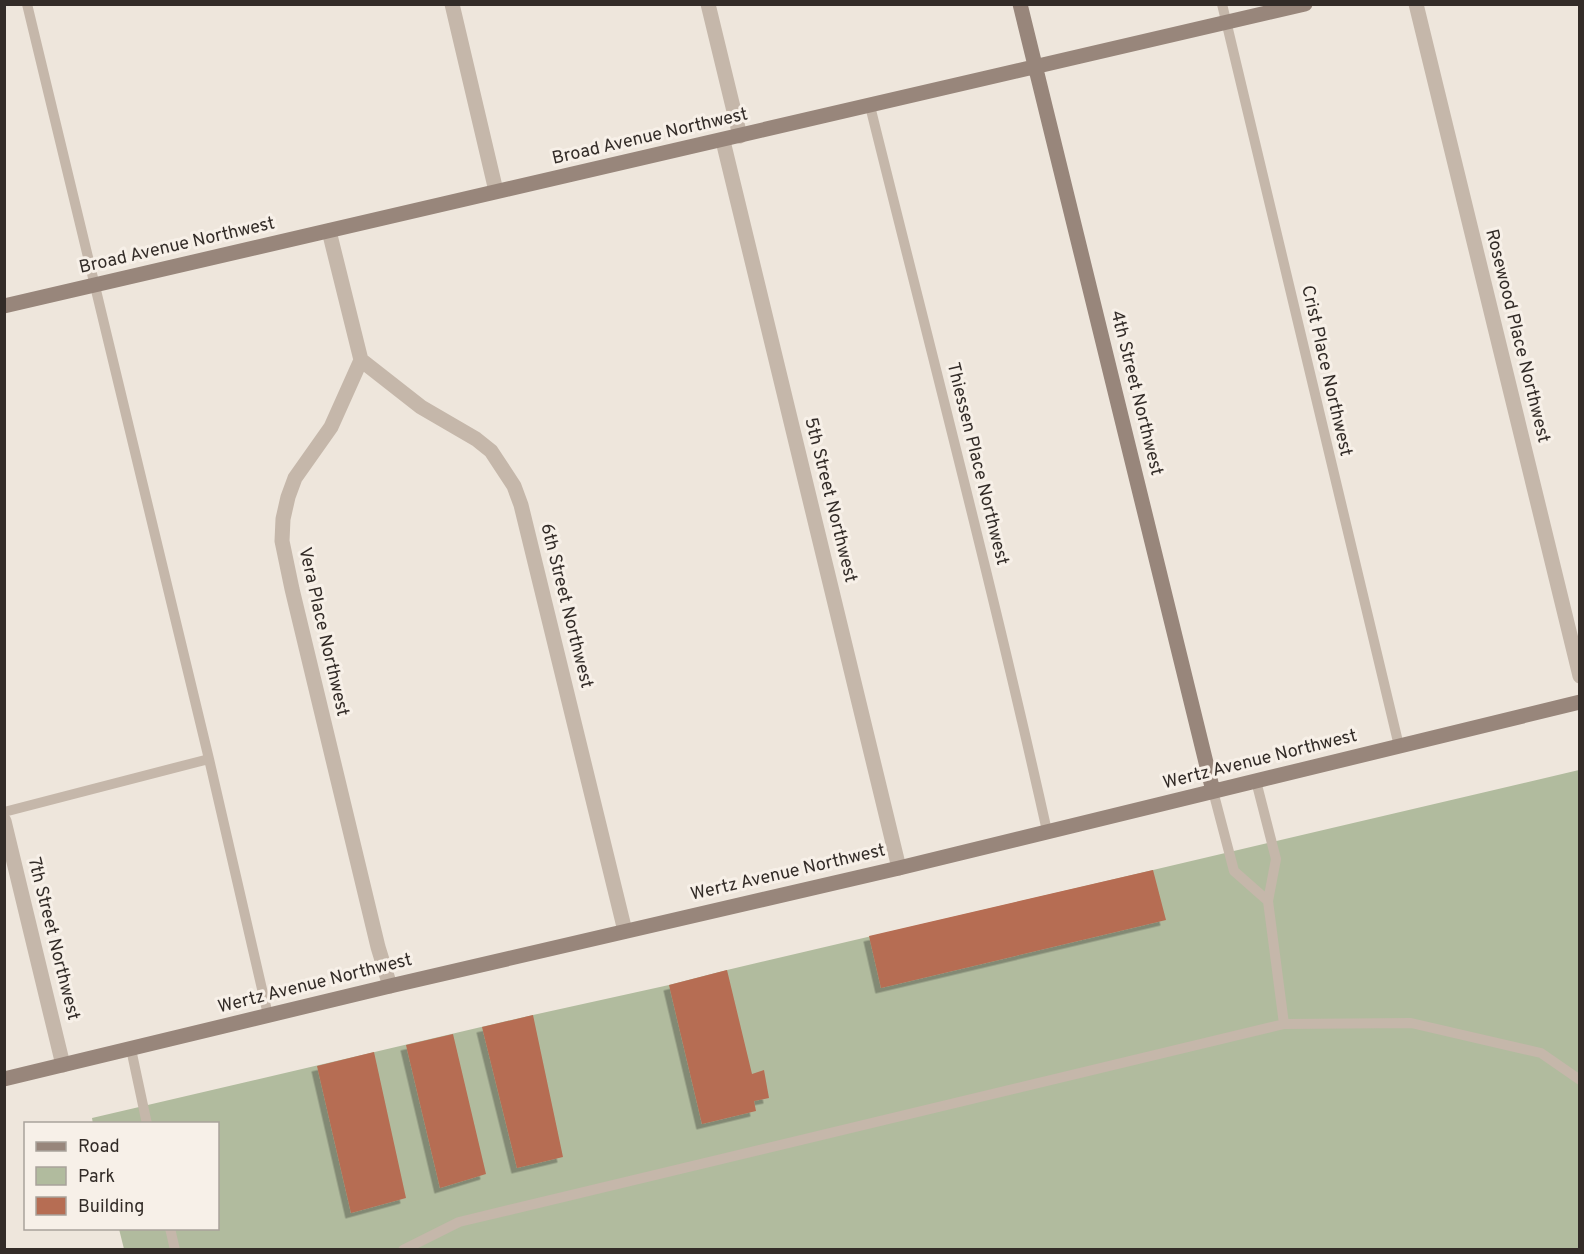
<svg xmlns="http://www.w3.org/2000/svg" width="1584" height="1254" font-family="Overpass,sans-serif">
<style>
.green{fill:#b1bb9e}
.building{fill:#b66d53;filter:url(#shadow)}
.lines{fill:none;stroke-linecap:round;stroke-linejoin:round}
.lane{stroke:#c5b7aa;stroke-width:10}
.street{stroke:#c5b7aa;stroke-width:15}
.secondary{stroke:#98867b;stroke-width:15}
.labels{text-anchor:middle;dominant-baseline:central;stroke-width:6;stroke-linejoin:round;paint-order:stroke}
.street-label{font-size:18px;fill:#332c28;stroke:#f7f0e8}
</style>
<defs>
<filter id="shadow"><feDropShadow dx="-5.5" dy="5.5" stdDeviation="0" flood-color="#0004"/></filter>
</defs>
<rect width="100%" height="100%" fill="#eee6dc"/>
<path class="green" d="M 1579,770 L 1579,1249 L 124,1249 L 119,1229 L 218,1228 L 218,1124 L 93,1124 L 92,1118 L 533,1015 L 669,985 L 727,970 Z"/>
<path class="building" d="M 1153,870 L 1166,920 L 881,988 L 869,936 Z
M 727,970 L 752,1074 L 764,1070 L 769,1098 L 754,1101 L 756,1111 L 702,1124 L 669,985 Z
M 533,1015 L 563,1157 L 517,1168 L 482,1027 Z
M 453,1034 L 486,1174 L 440,1188 L 406,1045 Z
M 374,1052 L 406,1198 L 351,1213 L 317,1066 Z"/>
<g class="lines">
<path class="lane" d="M 27,4 L 209,759 L 268,1015
M 1222,4 L 1399,746
M 870,106 C 930,348 993,588 1047,831
M 1256,781 L 1276,859 L 1268,901 L 1284,1024
M 1213,791 L 1234,871 L 1268,901
M 4,812 L 209,759
M 131,1049 L 147,1124
M 170,1228 L 175,1250
M 403,1250 L 459,1222 L 1284,1024 L 1411,1023 L 1541,1053 L 1580,1080"/>
<path class="street" d="M 452,4 L 496,191
M 708,4 L 740,136
M 1416,4 L 1580,676
M 723,141 L 899,868
M 329,231 L 361,360 L 331,427 L 295,478 L 288,497 L 283,519 L 282,541 L 292,589 L 378,947 L 390,986
M 361,360 L 421,407 L 476,439 L 491,451 L 514,486 L 521,505 L 625,931
M 4,821 L 63,1065"/>
<path class="secondary" d="M 1020,4 L 1213,791
M 4,306 L 1305,4
M 4,1079 L 390,986 L 899,868 L 1580,702"/>
</g>
<g class="labels">
<g class="street-label">
<text transform="translate(650 137) rotate(-13)">Broad Avenue Northwest</text>
<text transform="translate(177 246) rotate(-13)">Broad Avenue Northwest</text>
<text transform="translate(1517 336) rotate(76)">Rosewood Place Northwest</text>
<text transform="translate(1326 371) rotate(77)">Crist Place Northwest</text>
<text transform="translate(1136 393) rotate(76)">4th Street Northwest</text>
<text transform="translate(977 464) rotate(76)">Thiessen Place Northwest</text>
<text transform="translate(830 500) rotate(76)">5th Street Northwest</text>
<text transform="translate(566 606) rotate(76)">6th Street Northwest</text>
<text transform="translate(323 632) rotate(77)">Vera Place Northwest</text>
<text transform="translate(1260 760) rotate(-14)">Wertz Avenue Northwest</text>
<text transform="translate(788 873) rotate(-13)">Wertz Avenue Northwest</text>
<text transform="translate(53 939) rotate(76)">7th Street Northwest</text>
<text transform="translate(315 984) rotate(-14)">Wertz Avenue Northwest</text>
</g>
</g>
<rect width="1584" height="1254" fill="none" stroke="#332c28" stroke-width="12"/>
<rect x="24" y="1122" width="195" height="108" fill="#f7f0e8" stroke="#a9a29b" stroke-width="1.5"/>
<rect x="36" y="1142" width="30" height="9" fill="#98867b" stroke="#a9a29b" stroke-width="1.5"/>
<text x="78" y="1152" font-size="18" fill="#332c28">Road</text>
<rect x="36" y="1167" width="30" height="18" fill="#b1bb9e" stroke="#a9a29b" stroke-width="1.5"/>
<text x="78" y="1182" font-size="18" fill="#332c28">Park</text>
<rect x="36" y="1197" width="30" height="18" fill="#b66d53" stroke="#a9a29b" stroke-width="1.5"/>
<text x="78" y="1212" font-size="18" fill="#332c28">Building</text>
</svg>
